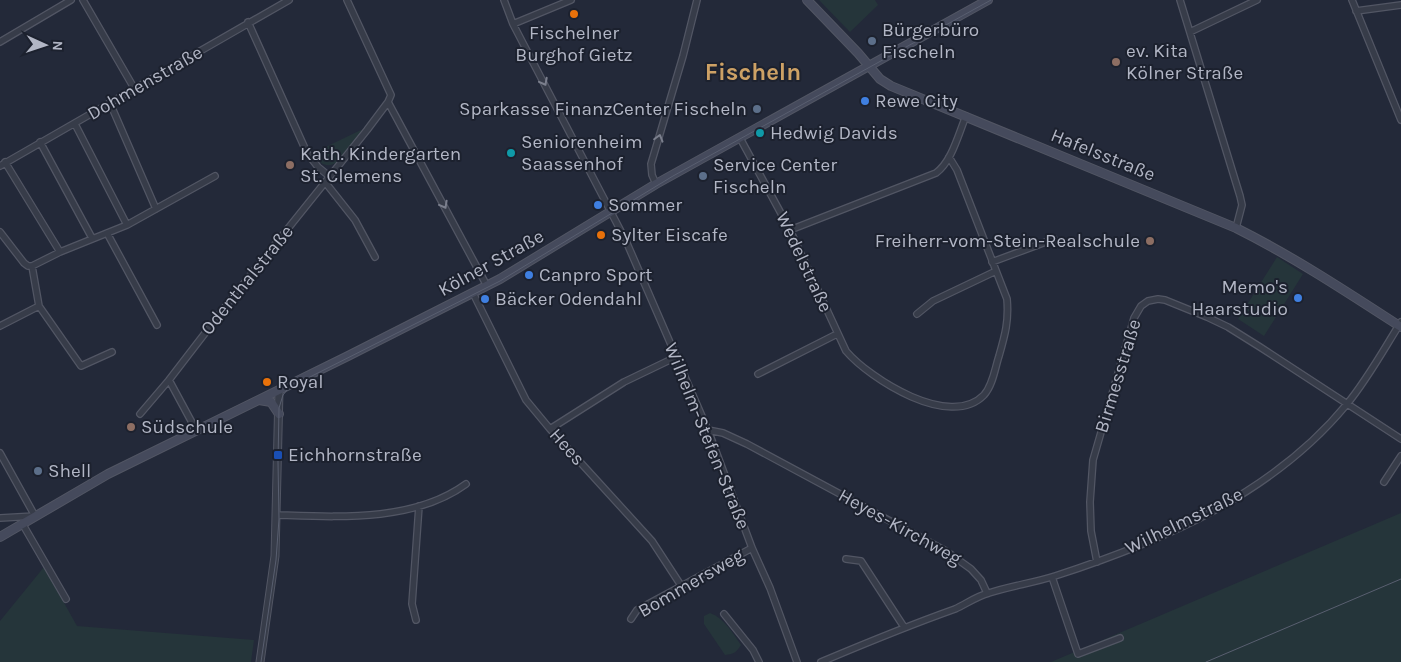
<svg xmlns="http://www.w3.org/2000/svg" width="1401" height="662" font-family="Karla,sans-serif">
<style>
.green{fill:#25353a}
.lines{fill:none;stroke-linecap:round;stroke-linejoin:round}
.minor-casing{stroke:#525664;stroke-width:8}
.tertiary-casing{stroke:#525664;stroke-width:9}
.secondary-casing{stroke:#525664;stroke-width:10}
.minor{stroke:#373c49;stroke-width:5.5}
.tertiary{stroke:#373c49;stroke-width:7}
.secondary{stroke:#454a5c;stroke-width:8}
.tram{stroke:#595f70;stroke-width:1}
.oneway{stroke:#7b7f8d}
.food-dot{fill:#e8710a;stroke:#1c212e;stroke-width:2}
.service-dot{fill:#5c6f8a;stroke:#1c212e;stroke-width:2}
.education-dot{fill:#8d6e63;stroke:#1c212e;stroke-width:2}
.shop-dot{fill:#3f7fe0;stroke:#1c212e;stroke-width:2}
.culture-dot{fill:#0f9aa8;stroke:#1c212e;stroke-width:2}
.transit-dot{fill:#1a4fb4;stroke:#1c212e;stroke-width:2}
.labels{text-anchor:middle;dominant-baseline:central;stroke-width:4;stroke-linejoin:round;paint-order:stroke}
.poi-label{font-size:19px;fill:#b2b6c5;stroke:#1c212e;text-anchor:start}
.street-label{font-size:19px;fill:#b2b6c5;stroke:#1c212e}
.district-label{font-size:24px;font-weight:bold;fill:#cda165;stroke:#1c212e}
</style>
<rect width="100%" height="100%" fill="#232939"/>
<path class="green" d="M 819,0 L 875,0 L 878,5 L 850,32 Z
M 361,130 L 363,132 C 350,148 331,184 313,153 Z
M 1277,257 L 1303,274 L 1264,336 L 1238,319 Z
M 1401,513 L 1401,662 L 1051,662 Z
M 44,567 L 77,626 L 254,640 L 251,662 L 0,662 L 0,621 Z
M 710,613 C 724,618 733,633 741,645 C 736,653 733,654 725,655 L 704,624 L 704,616 Z"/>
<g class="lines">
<defs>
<path id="minor" d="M 83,0 L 134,88
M 504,0 L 513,24 L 626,241 L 708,430 L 752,548 L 770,588 L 797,662
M 1180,0 L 1240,196 L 1242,205 L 1236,228
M 1352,0 L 1401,120
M 1356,11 L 1401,5
M 248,22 L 307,153 L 318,167 L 329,176
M 513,24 L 571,0
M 1190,32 L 1257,0
M 0,42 L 71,0
M 388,102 L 487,286
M 110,103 L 156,209
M 75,124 L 127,225
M 740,138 L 790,230 L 846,351 C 870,379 950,430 984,395 C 993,385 995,368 999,356 C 1005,335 1009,321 1007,299 L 957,170 L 949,157
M 40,142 L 92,238
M 5,162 L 60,252
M 0,166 L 289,0
M 325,182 L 355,220 L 375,257
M 656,184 L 652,175 L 651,164 L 683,56 L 697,0
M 790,230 L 936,173 C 952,161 958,135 966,116
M 0,232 L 24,263 L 28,266 L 32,266
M 107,233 L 157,325
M 992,262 L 1054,239
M 473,293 L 526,400 L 550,429 L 652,541 L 682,587
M 39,306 L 81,366 L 112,352
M 917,314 L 933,301 L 996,271
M 0,326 L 39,306 L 32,266 L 60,252 L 127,225 L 215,176
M 758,374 L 837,334
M 140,414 L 169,380
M 550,429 L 624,382 L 676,357
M 196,430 L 169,380 L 229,302 L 367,130 L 388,102 L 391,95 L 347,0
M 708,430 L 723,433 L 747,444 L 946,551 L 971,569 L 981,580 L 987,593
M 0,453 L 35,516 L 0,518
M 1384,482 L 1401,456
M 277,515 C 338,517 414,522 466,484
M 22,523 L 66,599
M 846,559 L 861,561 L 904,627
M 1097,562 L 1091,531 L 1090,502 L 1093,460 L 1134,318 L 1141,306 L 1148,301 L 1158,299 L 1165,300 L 1207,317 L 1228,327 L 1260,347 L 1401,439
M 1052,577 L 1078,654 L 1120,638
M 724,614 L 753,650 L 759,662
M 631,619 L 637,610 L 752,548
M 416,620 L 412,604 L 419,506
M 821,662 C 866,643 910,625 955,609 C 966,604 977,596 989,593 C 1010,586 1033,583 1055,576 C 1163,541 1273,494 1347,404 C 1367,380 1384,349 1401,322"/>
<path id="tertiary" d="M 260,662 L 275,556 L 279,391"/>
<path id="secondary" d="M 807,0 L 858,53 L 880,79 L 891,86 L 1236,228 C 1294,257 1347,292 1401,327
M 259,400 L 271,402 L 279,414
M 0,537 L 108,474 L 348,356 L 500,279 L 656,184 L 988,0"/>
</defs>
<use href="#minor" class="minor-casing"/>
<use href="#tertiary" class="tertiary-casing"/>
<use href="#secondary" class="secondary-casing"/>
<use href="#minor" class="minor"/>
<use href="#tertiary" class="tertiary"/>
<use href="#secondary" class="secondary"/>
<path class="tram" d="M 261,662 L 276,560 L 279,519 L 278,462 L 279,408 L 283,395 L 287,390 L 302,381 L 500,281 L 673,176 L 991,0
M 1206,662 L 1401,579"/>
</g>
<defs><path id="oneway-chevron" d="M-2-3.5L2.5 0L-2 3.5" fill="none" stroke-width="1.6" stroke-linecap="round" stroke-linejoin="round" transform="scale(1.25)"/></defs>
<g class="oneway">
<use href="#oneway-chevron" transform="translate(544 82) rotate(62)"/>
<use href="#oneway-chevron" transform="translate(659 138) rotate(-74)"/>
<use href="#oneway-chevron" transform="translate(444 205) rotate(61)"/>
</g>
<g class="food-dot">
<circle cx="574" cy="14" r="5"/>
<circle cx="601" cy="235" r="5"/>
<circle cx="267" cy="382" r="5"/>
</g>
<g class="service-dot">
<circle cx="872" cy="41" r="5"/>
<circle cx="757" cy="109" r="5"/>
<circle cx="703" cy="176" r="5"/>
<circle cx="38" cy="471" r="5"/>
</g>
<g class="education-dot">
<circle cx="1116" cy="62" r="5"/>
<circle cx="290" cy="165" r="5"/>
<circle cx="1150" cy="241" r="5"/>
<circle cx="131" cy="427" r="5"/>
</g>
<g class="shop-dot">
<circle cx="865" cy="101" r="5"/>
<circle cx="598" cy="205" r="5"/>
<circle cx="529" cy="275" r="5"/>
<circle cx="1298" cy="298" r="5"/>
<circle cx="485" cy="299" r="5"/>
</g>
<g class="culture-dot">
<circle cx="760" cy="133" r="5"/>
<circle cx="511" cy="153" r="5"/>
</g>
<rect class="transit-dot" x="273" y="450" width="10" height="10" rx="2.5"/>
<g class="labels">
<g class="poi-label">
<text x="882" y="30">Bürgerbüro<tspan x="882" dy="22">Fischeln</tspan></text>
<text x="574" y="33" text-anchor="middle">Fischelner<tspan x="574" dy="22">Burghof Gietz</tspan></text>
<text x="1126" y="51">ev. Kita<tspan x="1126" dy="22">Kölner Straße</tspan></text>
<text x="875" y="101">Rewe City</text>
<text x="747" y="109" text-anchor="end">Sparkasse FinanzCenter Fischeln</text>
<text x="770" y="133">Hedwig Davids</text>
<text x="521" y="142">Seniorenheim<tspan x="521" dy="22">Saassenhof</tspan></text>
<text x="300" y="154">Kath. Kindergarten<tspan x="300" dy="22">St. Clemens</tspan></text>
<text x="713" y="165">Service Center<tspan x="713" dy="22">Fischeln</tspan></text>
<text x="608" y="205">Sommer</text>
<text x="611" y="235">Sylter Eiscafe</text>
<text x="1140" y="241" text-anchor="end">Freiherr-vom-Stein-Realschule</text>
<text x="539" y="275">Canpro Sport</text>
<text x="1288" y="287" text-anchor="end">Memo's<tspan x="1288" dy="22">Haarstudio</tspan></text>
<text x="495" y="299">Bäcker Odendahl</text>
<text x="277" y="382">Royal</text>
<text x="141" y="427">Südschule</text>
<text x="288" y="455">Eichhornstraße</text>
<text x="48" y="471">Shell</text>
</g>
<g class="street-label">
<text transform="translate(145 83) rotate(-30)">Dohmenstraße</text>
<text transform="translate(1103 155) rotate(22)">Hafelsstraße</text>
<text transform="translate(804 262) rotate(65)">Wedelstraße</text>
<text transform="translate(491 263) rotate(-29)">Kölner Straße</text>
<text transform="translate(247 280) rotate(-51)">Odenthalstraße</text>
<text transform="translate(1118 376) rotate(-73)">Birmesstraße</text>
<text transform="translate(707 436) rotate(68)">Wilhelm-Stefen-Straße</text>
<text transform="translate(567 447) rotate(48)">Hees</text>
<text transform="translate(1184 521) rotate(-26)">Wilhelmstraße</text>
<text transform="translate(900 527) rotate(29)">Heyes-Kirchweg</text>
<text transform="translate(691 583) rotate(-30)">Bommersweg</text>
</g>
<g class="district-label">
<text x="753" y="72">Fischeln</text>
</g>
</g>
<g transform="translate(45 45) rotate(93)" stroke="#1c212e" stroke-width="4" paint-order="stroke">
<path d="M0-4L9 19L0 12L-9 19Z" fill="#b2b6c5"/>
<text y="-8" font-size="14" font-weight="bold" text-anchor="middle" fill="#b2b6c5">N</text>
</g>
</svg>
